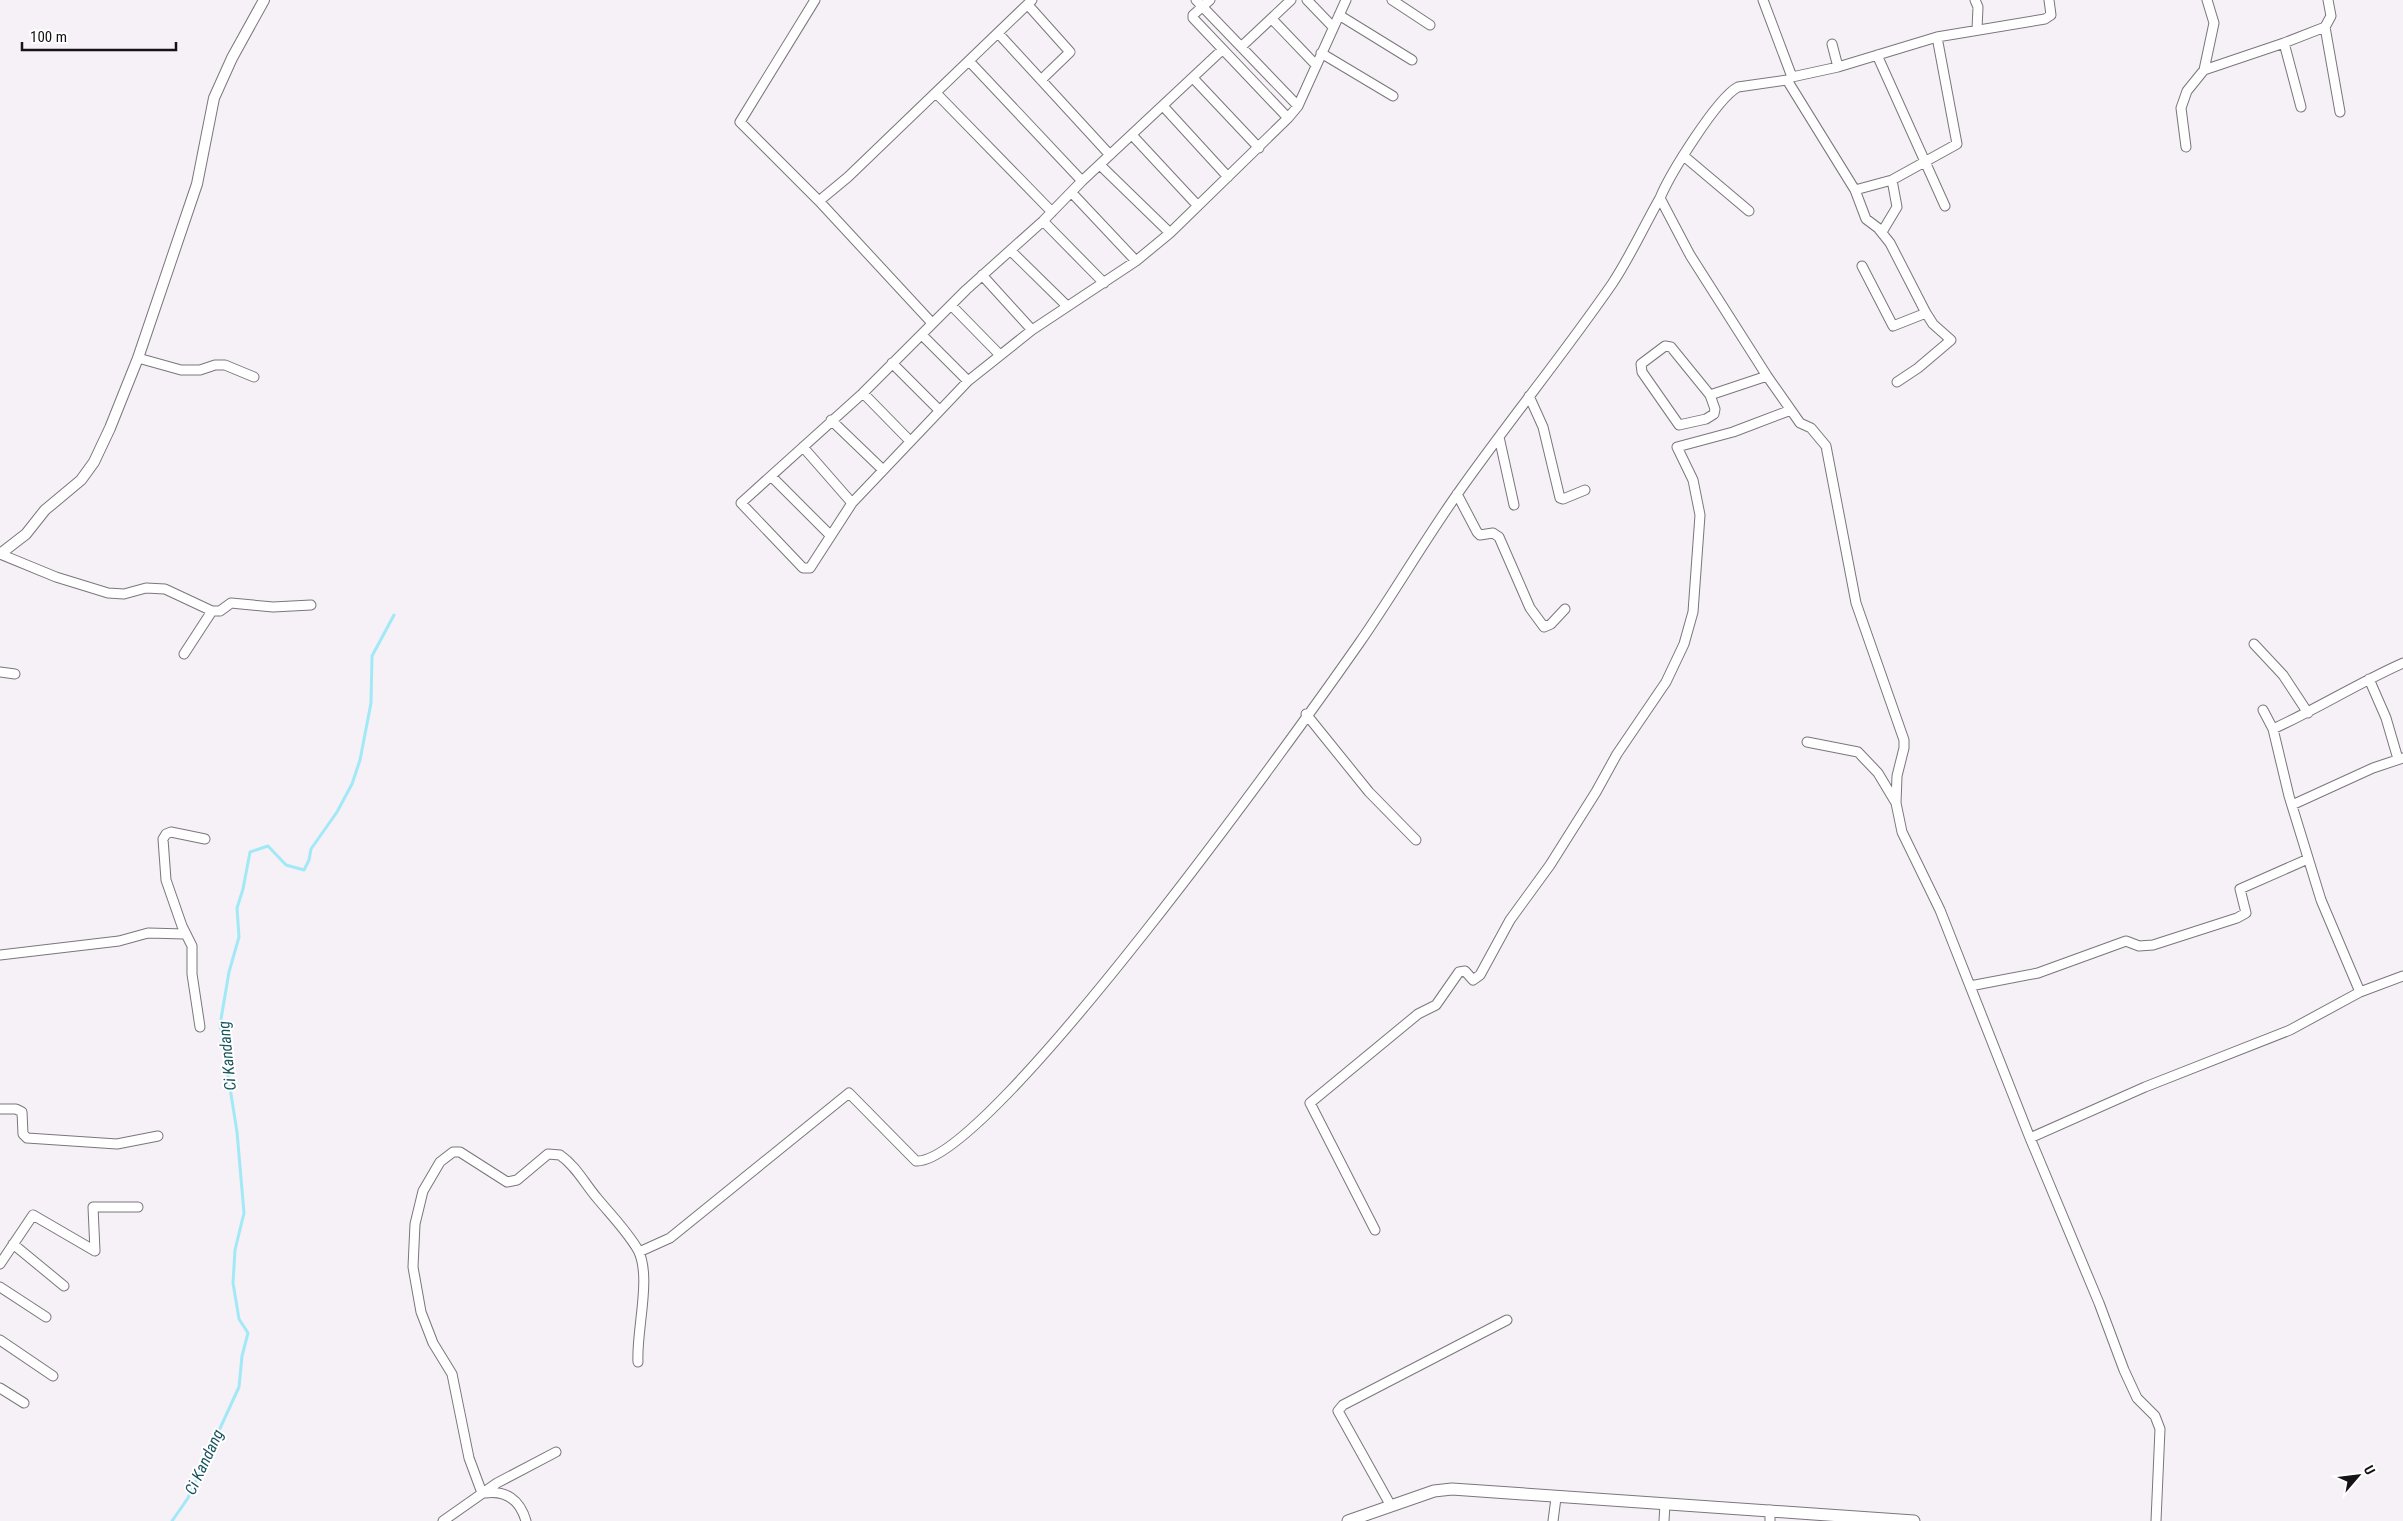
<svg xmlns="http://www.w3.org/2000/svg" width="2403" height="1521" font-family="'Roboto Condensed',sans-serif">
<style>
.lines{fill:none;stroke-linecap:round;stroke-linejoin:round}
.stream{stroke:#a1e9f6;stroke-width:3}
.minor-casing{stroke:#7b767c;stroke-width:11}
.tertiary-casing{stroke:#7b767c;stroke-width:12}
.secondary-casing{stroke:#7b767c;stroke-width:13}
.minor{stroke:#fff;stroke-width:9}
.tertiary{stroke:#fff;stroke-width:10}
.secondary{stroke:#fff;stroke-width:11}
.labels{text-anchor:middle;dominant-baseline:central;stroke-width:4;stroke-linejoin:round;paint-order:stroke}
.water-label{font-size:16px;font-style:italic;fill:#19555f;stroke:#fff}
</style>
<rect width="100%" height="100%" fill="#f6f0f7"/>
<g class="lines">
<path class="stream" d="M 172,1521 L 188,1498 L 239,1387 L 242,1356 L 248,1333 L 239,1319 L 233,1283 L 235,1250 L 244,1213 L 237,1132 L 220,1025 L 229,972 L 239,937 L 237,908 L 243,889 L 250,852 L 268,846 L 286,865 L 304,870 L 309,860 L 311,849 L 337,812 L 352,784 L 360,760 L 371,703 L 372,656 L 394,615"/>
<defs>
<path id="minor" d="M 815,0 L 740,122 L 819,201 L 932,323
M 1196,0 L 1298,106
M 1210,0 L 1193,15 L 1193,18 L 1288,118 L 1170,233 L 1136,261 L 1032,330 L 968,381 L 852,503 L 810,568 L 803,568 L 741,503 L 863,393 L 966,290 L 1043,221 L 1082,181 L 1222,50
M 1307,0 L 1333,27
M 1392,0 L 1430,25
M 1763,0 L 1792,77 L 1787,80 L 1738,87 C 1717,98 1670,174 1660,198 L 1690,255 L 1767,376 L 1800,423 L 1811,428 L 1826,446 L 1856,603 L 1904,740 L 1904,748 L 1897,776 L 1896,803 L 1902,832 L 1940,910 L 2030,1138 L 2099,1303 L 2124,1370 L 2137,1398 L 2155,1416 L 2160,1429 L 2156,1521
M 1975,0 L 1978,7 L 1977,29
M 1028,5 L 1070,52 L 1041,80
M 1339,15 L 1412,60
M 1272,19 L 1315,64
M 2325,27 L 2340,112
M 998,33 L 1110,155
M 1832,44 L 1838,67
M 1241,47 L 1291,0
M 1321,53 L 1393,96
M 1877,55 L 1945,206
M 969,61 L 1082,181
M 2204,70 L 2284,43
M 1792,77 L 1838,67 L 1937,37 L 2045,19 L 2051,15 L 2049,0
M 1193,78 L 1259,148
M 1787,80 L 1855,190 L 1892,180 L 1957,144 L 1937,37
M 936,93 L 1052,212
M 1163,106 L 1228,177
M 2301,107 L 2284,43 L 2325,27 L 2331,16 L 2328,0
M 1288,118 L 1298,106 L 1346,0
M 1132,135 L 1198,206
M 2186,147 L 2181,108 L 2187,91 L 2204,70 L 2214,23 L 2207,0
M 1685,157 L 1749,211
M 1100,165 L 1170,233
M 1855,190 L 1866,219 L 1878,228 L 1890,243 L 1926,313 L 1933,324 L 1951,340 L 1918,368 L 1897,382
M 1072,193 L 1136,261
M 819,201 L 848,177 L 1032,0
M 1043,221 L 1104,283
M 1882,232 L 1897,207 L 1892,180
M 1011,251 L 1067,306
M 1862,266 L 1893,326 L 1926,313
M 982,275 L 1032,330
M 951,305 L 999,354
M 922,335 L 968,381
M 138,358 L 181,370 L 200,370 L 215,365 L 225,365 L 254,377
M 892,363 L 939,410
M 863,393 L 910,441
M 1710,395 L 1715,409 L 1714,414 L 1706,419 L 1679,425 L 1642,372 L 1641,364 L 1665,346 L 1671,347 L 1710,395 L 1767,376
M 1529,396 L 1543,427 L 1560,498 L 1563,499 L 1585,490
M 831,420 L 883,470
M 1499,437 L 1514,505
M 803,447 L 852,503
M 771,476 L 830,535
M 1457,494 L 1477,532 L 1480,535 L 1493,533 L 1499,537 L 1530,608 L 1544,627 L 1551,624 L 1565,609
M 0,554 L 56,577 L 108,593 L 124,594 L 146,588 L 165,589 L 212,611 L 220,611 L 231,603 L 273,607 L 311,605
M 2254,644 L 2283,675 L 2308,713
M 184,654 L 212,611
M 0,672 L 15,674
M 2369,679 L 2386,718 L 2398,759
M 2263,710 L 2273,729 L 2289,796 L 2321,900 L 2360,992
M 1306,714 L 1369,792 L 1416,840
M 2273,729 C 2317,709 2358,683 2403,663
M 1807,742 L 1858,752 L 1878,773 L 1896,803
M 2292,805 L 2373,768 L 2403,758
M 0,955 L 119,941 L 148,933 L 185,934
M 1970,986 L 2038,973 L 2126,941 L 2139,946 L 2153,945 L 2237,918 L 2246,913 L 2240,889 L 2308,859
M 200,1027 L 192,974 L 192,946 L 182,926 L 166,880 L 163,839 L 166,834 L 171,832 L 205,839
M 0,1109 L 16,1109 L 22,1112 L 23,1134 L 27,1138 L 117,1144 L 158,1136
M 2030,1138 L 2145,1087 L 2290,1030 L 2360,992 L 2403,976
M 1375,1230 L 1310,1103 L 1418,1014 L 1436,1005 L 1459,972 L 1465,971 L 1473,980 L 1480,975 L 1510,920 L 1550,865 L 1596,792 L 1617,754 L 1666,682 L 1684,644 L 1693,612 L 1700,515 L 1693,480 L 1677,447 L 1733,432 L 1791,410
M 13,1244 L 64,1286
M 639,1252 L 670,1238 L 849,1093 L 916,1161 C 988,1166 1307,718 1360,642 C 1394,593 1424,541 1458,493 C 1508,422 1563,355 1612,284 C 1630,257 1644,226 1660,198
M 0,1264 L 33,1215 L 95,1251 L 93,1207 L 138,1207
M 0,1287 L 46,1317
M 0,1340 L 53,1376
M 0,1388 L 24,1403
M 482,1493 L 469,1458 L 452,1374 L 433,1343 L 421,1312 L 413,1267 L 415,1224 L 423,1191 L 440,1162 L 453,1152 L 460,1152 L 507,1182 L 517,1180 L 548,1154 L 560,1155 C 576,1166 585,1184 597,1198 C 611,1215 627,1231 638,1250 C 652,1277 636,1331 638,1362
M 485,1493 C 506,1490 520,1500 526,1521
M 1391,1506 L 1338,1411 L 1343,1405 L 1507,1320
M 1770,1510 L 1770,1521
M 443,1521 L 497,1483 L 556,1452
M 1553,1521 L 1556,1498
M 1664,1521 L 1665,1504"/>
<path id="tertiary" d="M 0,554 L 26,534 L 45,510 L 81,480 L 94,462 L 110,428 L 138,358 L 197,184 L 214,98 L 232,58 L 264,0"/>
<path id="secondary" d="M 1348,1521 L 1434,1491 L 1452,1489 L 1914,1521"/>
</defs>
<use href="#minor" class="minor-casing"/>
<use href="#tertiary" class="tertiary-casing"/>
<use href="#secondary" class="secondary-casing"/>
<use href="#minor" class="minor"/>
<use href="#tertiary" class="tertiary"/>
<use href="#secondary" class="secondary"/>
</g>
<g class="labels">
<g class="water-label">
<text transform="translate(227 1056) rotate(-96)">Ci Kandang</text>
<text transform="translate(204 1462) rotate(-65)">Ci Kandang</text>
</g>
</g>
<g transform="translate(2358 1476) rotate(62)" stroke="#ffffff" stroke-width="4" paint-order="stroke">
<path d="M0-4L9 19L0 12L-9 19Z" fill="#151315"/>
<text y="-8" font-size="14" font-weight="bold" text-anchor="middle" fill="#151315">U</text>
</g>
<path d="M22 42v8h154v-8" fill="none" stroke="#151315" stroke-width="2.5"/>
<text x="30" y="42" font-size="15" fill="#151315" stroke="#ffffff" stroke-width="4" paint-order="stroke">100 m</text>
</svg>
